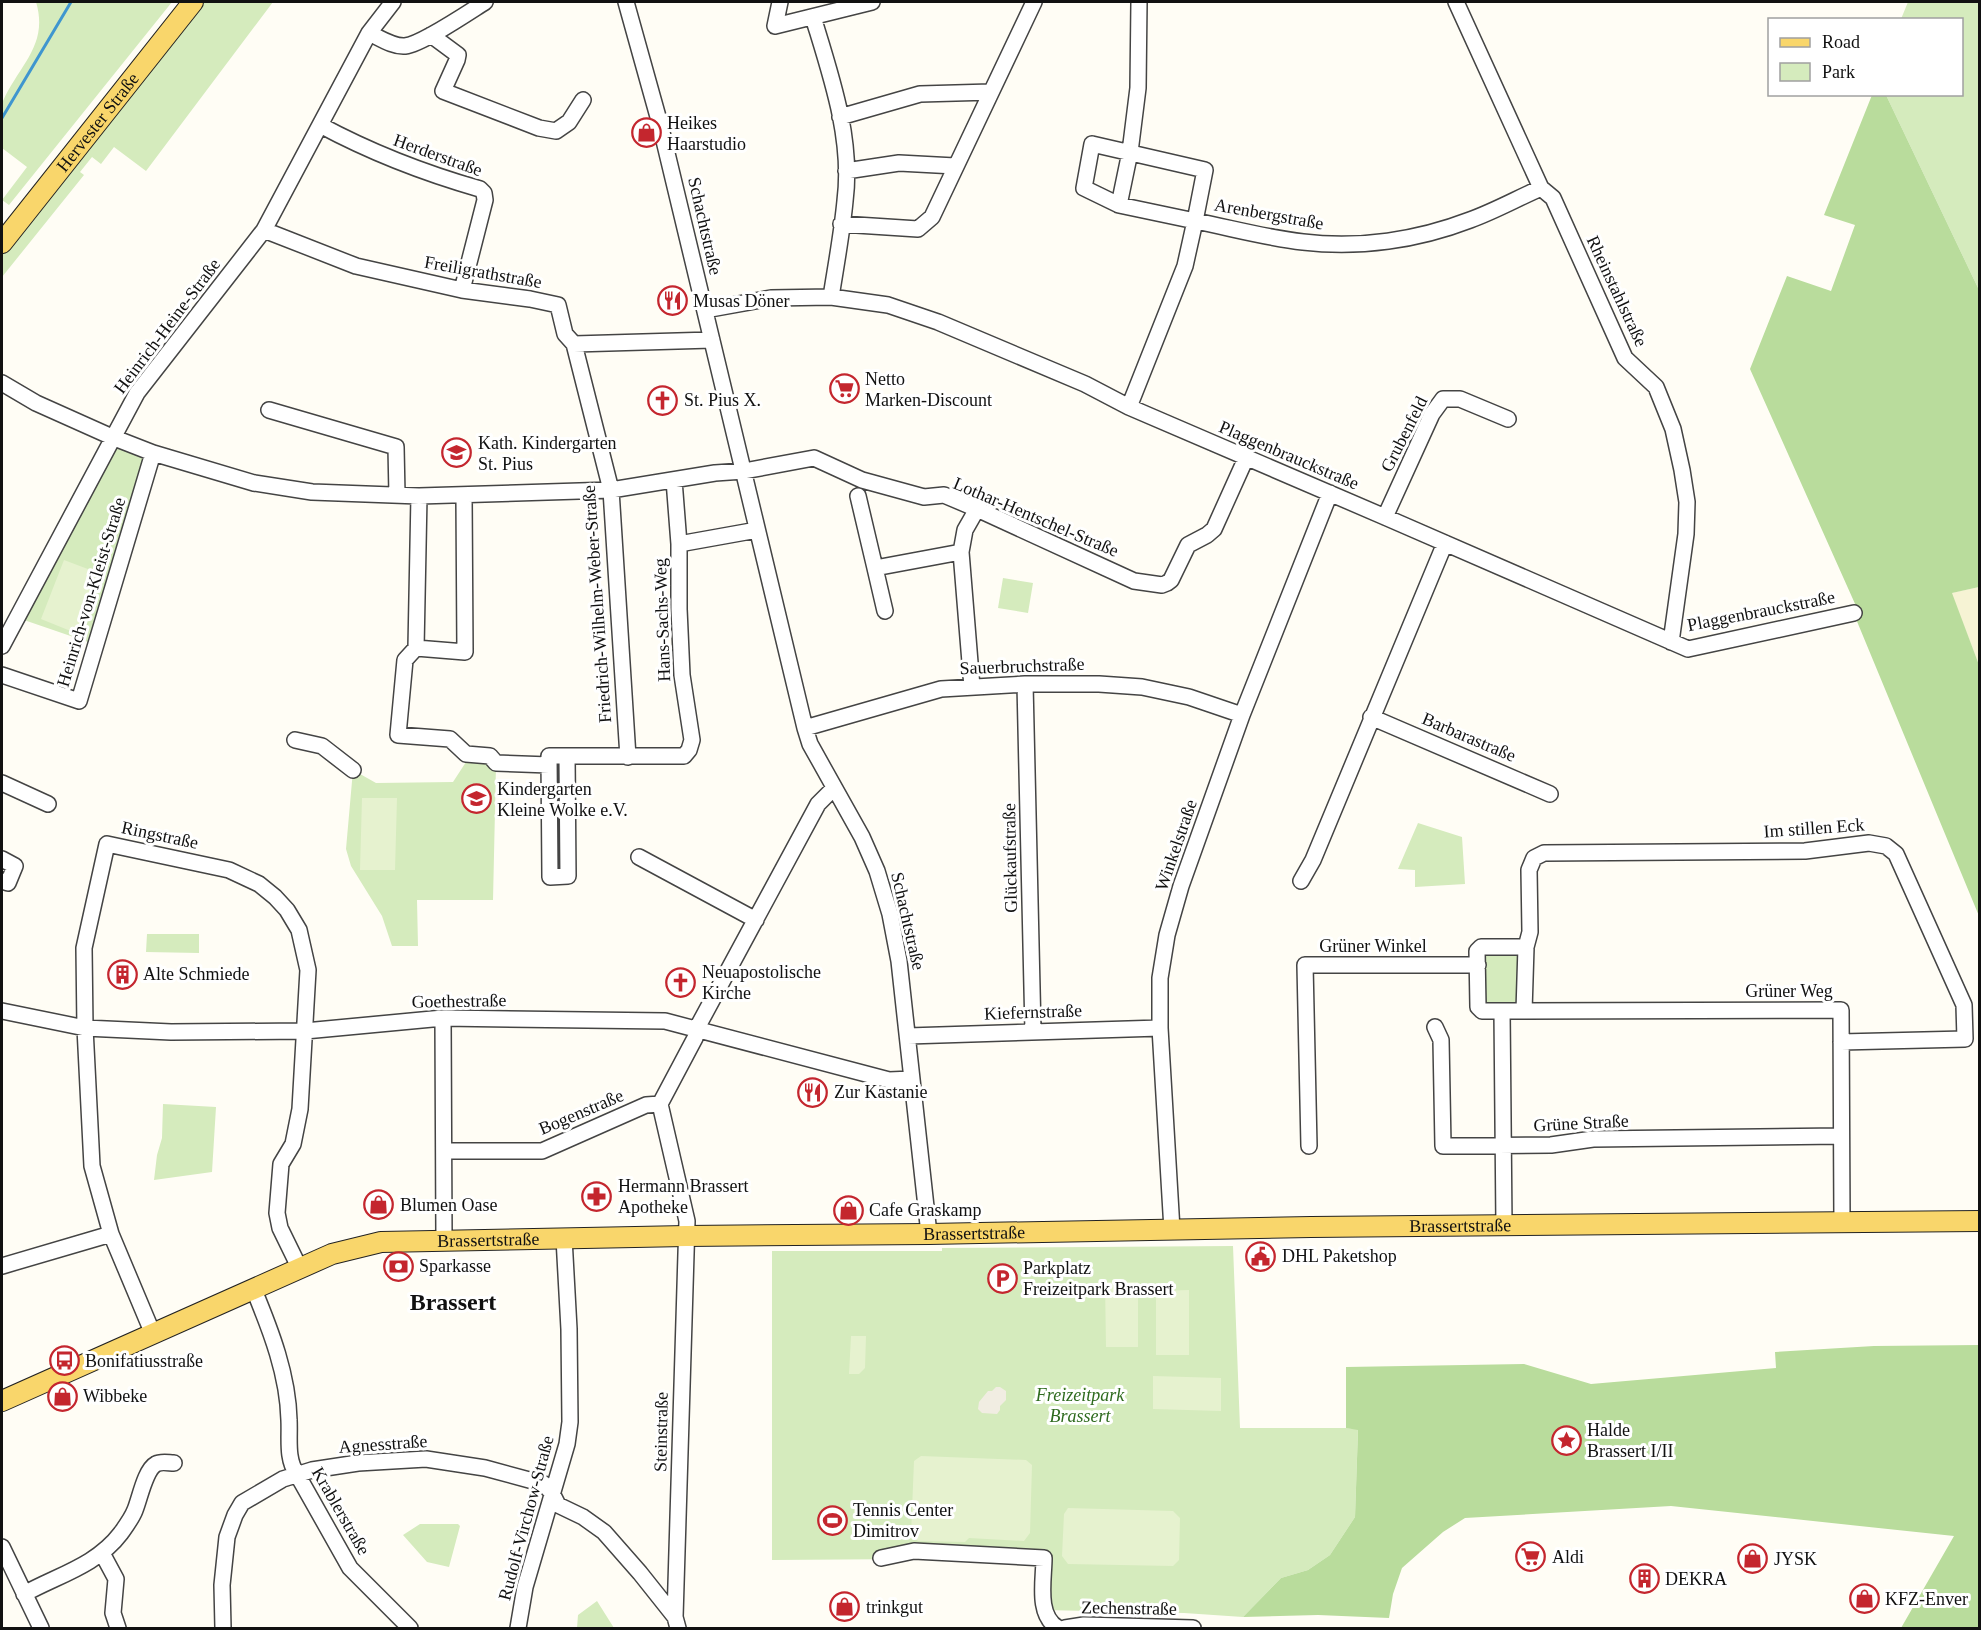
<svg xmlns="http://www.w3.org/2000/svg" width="1981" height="1630" font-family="Georgia,serif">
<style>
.farmland{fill:#f6f3d4}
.green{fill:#d5ebbd}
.forest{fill:#b9dc9c}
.pitch{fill:#e6f2cf}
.plaza{fill:#f1ede2}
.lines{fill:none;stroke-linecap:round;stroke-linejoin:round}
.stream{stroke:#3f96cf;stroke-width:3}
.minor-casing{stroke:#444;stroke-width:18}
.major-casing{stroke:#222;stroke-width:22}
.minor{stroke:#fff;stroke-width:15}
.major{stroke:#f9d66b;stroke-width:20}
.labels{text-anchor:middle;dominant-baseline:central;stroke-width:6;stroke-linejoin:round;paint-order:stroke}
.street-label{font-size:18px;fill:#111;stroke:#fff}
.poi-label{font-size:18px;fill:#111;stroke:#fff;text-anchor:start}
.park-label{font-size:18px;font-style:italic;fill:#2f6b1f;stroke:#fff}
.district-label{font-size:24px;font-weight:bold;fill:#111;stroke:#fff}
</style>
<rect width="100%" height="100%" fill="#fffdf5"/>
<path class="farmland" d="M 1979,587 L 1979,665 L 1951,593 Z"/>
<path class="green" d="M 36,2 L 172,2 L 9,205 L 2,200 L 27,167 L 2,148 C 1,136 0,111 3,101 C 19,65 49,45 36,2 Z
M 202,2 L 273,2 L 146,171 L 114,147 L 101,164 L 92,157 L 80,172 L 84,175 L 2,277 L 2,252 Z
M 1908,2 L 1979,2 L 1979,290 L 1886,95 L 1962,94 L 1962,20 L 1901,19 Z
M 117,446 L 146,456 L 91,643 L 24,620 Z
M 1003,578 L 1033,583 L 1028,613 L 998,608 Z
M 466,762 L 496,765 L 493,900 L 417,900 L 418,946 L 392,946 L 382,916 L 351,866 L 346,849 L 353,770 L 376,783 L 453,782 Z
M 1418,823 L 1462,837 L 1465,884 L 1415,887 L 1415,870 L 1398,869 Z
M 147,934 L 199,934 L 199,953 L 146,952 Z
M 1483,950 L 1522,954 L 1517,1007 L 1485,1007 Z
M 163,1104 L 216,1107 L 212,1172 L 154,1180 L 157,1155 L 162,1138 Z
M 1233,1246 L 1240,1428 L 1346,1428 L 1358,1429 L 1355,1517 L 1330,1555 L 1308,1570 L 1281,1578 L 1243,1617 L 1184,1613 L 1043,1610 L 1044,1558 L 772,1560 L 772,1251 L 942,1251 L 942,1248 Z
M 420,1524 L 458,1524 L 460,1526 L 449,1567 L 427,1562 L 403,1535 Z
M 597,1601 L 614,1628 L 577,1628 L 578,1615 Z"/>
<path class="forest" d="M 1872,95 L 1886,95 L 1979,290 L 1979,587 L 1952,593 L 1979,665 L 1979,916 L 1856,619 L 1859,618 L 1856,606 L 1750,369 L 1787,276 L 1831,291 L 1855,225 L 1824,215 Z
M 1979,1345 L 1979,1628 L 1901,1628 L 1954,1536 L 1671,1506 L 1465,1518 L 1443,1532 L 1402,1568 L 1393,1594 L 1389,1618 L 1318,1615 L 1243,1617 L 1281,1578 L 1308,1570 L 1330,1555 L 1355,1517 L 1358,1430 L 1346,1428 L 1346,1367 L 1524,1364 L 1591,1384 L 1776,1368 L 1775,1352 L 1874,1346 Z"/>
<path class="pitch" d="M 64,560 L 101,574 L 78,634 L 41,619 Z
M 362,798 L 397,798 L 395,870 L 360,870 Z
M 1105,1282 L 1138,1282 L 1138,1347 L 1106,1347 Z
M 1189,1290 L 1189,1355 L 1156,1355 L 1156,1291 Z
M 851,1336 L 866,1336 L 865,1368 L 859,1374 L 849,1374 Z
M 1153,1376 L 1221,1378 L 1221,1411 L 1153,1409 Z
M 921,1456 L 1026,1460 L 1032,1465 L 1030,1533 L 1024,1541 L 969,1538 L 965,1542 L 918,1541 L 911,1535 L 914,1461 Z
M 1068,1508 L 1173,1511 L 1180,1518 L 1179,1560 L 1173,1566 L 1068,1564 L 1062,1556 L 1064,1514 Z"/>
<path class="plaza" d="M 996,1387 L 1000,1387 L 1006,1391 L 1006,1400 L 1000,1406 L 1000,1410 L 997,1414 L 982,1413 L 978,1409 L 979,1402 L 988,1391 L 992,1391 Z"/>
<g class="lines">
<path class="stream" d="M 2,118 L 71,2"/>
<defs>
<path id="minor" d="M 626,2 L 660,124 L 805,728 L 810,744 L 862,837 L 877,871 L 890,914 L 899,961 L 929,1234
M 780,2 L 775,26 L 872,2
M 1456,2 L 1541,188 L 1553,198 L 1625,358 L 1656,387 L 1673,429 L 1682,470 L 1687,502 L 1686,534 L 1671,642
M 813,17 C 831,76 853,139 845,201 C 842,233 836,265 831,297
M 369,33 C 380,38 393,47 405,46 C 422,44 469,12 485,2
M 431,35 L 458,55 L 457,60 L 443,91 L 539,128 L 556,131 L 569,122 L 583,100
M 840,117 L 920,94 L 991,92
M 320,125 C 372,153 424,173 480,189 L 484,193 L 485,200 L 462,290
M 1092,144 L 1205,170 L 1195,221 L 1119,205 L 1084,188 Z
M 846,171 L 899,163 L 955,166
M 1119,205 L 1130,152 L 1138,88 L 1139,2
M 841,224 L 918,229 L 932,217 L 1034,2
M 264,230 L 356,266 L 462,290 L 530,299 L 558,305 L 565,334 L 574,344 L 712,340
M 705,310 L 771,298 L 831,297 L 888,305 L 938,322 L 1085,384 L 1129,407 L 1385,517 L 1688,649 L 1854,613
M 574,344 L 611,490 L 628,757
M 2,383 L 36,403 L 112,437 L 153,453 L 254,483 L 312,492 L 419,496 L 611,490 L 715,473 L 744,471 L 814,458 L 862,480 L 924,497 L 944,495 L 977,509 L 1134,581 L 1162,585 L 1167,583 L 1171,580 L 1188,545 L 1207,535 L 1214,529 L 1246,458
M 1129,407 L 1185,266 L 1195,221 C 1231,228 1267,238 1303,242 C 1359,249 1418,240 1470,220 C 1495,211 1518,198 1541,188
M 269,410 L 396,447 L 397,495
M 419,496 L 416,648 L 465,652 L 464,496
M 858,496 L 875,568
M 1385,517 L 1432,414 L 1443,399 L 1460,399 L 1508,419
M 679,544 L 757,530
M 885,611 L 875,568 L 961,552
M 2,646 L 137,393 L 264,230 L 369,33 L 393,2
M 416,648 L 405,660 L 398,735 L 450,739 L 466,754 L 490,756 L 496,763 L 549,765
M 2,675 L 79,701 L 153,453
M 1025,684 L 1033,1031
M 972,687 L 961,552 L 965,530 L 977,509
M 1371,717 L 1550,794
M 805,728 L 941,689 L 1025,684 L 1099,684 L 1142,687 L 1189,697 L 1242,715
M 295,740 L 322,746 L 353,770
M 567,756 L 568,876 L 550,877 L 549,756 L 684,756 L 689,750 L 692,740 L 682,675 L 679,609 L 679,544 L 674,480
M 2,783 L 48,804
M 639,857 L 756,920
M 2,859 L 15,866 L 8,883 L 2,881
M 1301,881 L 1313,860 L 1445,543
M 1481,947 L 1526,947 L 1524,1011 L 1482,1011 L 1478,1007 L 1477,951 Z
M 1526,947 L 1530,932 L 1529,870 L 1534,858 L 1544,853 L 1805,851 L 1869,843 L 1886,846 L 1896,854 L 1964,1005 L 1965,1039 L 1841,1042
M 2,1011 L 85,1028 L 171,1032 L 305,1031 L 443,1018 L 665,1021 L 889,1080 L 912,1079
M 1502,1011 L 1504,1226
M 1524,1011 L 1841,1010 L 1842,1223
M 443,1018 L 444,1240
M 1435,1027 L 1441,1040 L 1443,1146 L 1551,1145 L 1593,1139 L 1841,1136
M 908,1036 L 1160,1028
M 1309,1146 L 1305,965 L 1478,965
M 444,1151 L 542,1151 L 646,1105 L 660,1104
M 1172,1230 L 1160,1028 L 1160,978 L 1167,935 L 1181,886 L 1242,715 L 1330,493
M 2,1266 L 111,1234
M 254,1290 C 271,1331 288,1375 289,1420 C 290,1438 286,1459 297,1474 L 350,1568 L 410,1628
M 153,1334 L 111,1234 L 92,1166 L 85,1028 L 84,948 L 107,844 L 229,870 L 259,884 L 275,897 L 287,910 L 299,930 L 308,970 L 300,1109 L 293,1144 L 281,1164 L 277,1213 L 280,1228 L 300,1269
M 2,1547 L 41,1628
M 102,1553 L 116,1579 L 113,1613 L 118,1628
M 881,1558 L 914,1551 L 1044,1558 C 1044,1580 1036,1615 1058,1628
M 24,1594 C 58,1575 96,1566 121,1533 C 126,1526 132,1518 135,1510 C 140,1498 145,1470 156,1464 C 161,1461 169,1463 174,1463
M 223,1628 L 222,1585 L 227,1537 L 235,1515 L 242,1503 L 283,1479 L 312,1470 L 358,1463 L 426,1459 L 485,1468 L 544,1484 L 552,1493 L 558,1505 L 583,1517 L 604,1532 L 640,1573 L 675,1617
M 518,1628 L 525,1587 L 567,1444 L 570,1422 L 569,1329 L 564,1238
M 678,1628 L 675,1617 L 687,1221 L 660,1104 L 695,1038 L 697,1028 L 818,804 L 834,788
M 1065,1628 L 1084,1625 L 1193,1628"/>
<g id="major">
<path id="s1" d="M 2,243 L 193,2"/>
<path id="s2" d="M 2,1401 L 332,1254 L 381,1242 L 686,1236 L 929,1234 L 1311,1227 L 1980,1221"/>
</g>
</defs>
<use href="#minor" class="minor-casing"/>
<use href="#major" class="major-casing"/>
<use href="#minor" class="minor"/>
<use href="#major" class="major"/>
</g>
<defs>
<symbol id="shop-ring" viewBox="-11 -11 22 22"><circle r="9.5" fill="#fff" stroke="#c4262e" stroke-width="1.5"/><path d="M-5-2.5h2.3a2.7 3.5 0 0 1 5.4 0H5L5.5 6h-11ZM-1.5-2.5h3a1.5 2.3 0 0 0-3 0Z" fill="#c4262e"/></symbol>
<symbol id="restaurant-ring" viewBox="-11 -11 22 22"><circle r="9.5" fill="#fff" stroke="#c4262e" stroke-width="1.5"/><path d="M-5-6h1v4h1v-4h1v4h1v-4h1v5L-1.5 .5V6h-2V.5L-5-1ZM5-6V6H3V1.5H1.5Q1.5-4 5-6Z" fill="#c4262e"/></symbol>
<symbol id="supermarket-ring" viewBox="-11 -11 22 22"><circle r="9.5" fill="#fff" stroke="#c4262e" stroke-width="1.5"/><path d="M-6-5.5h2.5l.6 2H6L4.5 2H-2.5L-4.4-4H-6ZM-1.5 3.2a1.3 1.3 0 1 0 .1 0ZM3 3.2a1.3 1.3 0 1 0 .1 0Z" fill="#c4262e"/></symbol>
<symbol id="church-ring" viewBox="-11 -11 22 22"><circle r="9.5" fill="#fff" stroke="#c4262e" stroke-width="1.5"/><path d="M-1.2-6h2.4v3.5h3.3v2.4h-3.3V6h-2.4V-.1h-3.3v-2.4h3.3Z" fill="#c4262e"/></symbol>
<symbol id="school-ring" viewBox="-11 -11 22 22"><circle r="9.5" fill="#fff" stroke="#c4262e" stroke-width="1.5"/><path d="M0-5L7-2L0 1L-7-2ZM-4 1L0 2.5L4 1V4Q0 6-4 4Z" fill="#c4262e"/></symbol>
<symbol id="building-ring" viewBox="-11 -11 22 22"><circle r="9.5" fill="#fff" stroke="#c4262e" stroke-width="1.5"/><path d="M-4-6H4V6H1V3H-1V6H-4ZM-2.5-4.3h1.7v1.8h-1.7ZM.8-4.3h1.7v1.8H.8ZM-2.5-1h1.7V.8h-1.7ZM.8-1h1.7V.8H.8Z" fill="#c4262e"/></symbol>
<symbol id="pharmacy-ring" viewBox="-11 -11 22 22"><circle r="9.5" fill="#fff" stroke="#c4262e" stroke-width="1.5"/><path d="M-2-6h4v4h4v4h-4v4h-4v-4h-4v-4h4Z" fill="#c4262e"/></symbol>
<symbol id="civic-ring" viewBox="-11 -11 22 22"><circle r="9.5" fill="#fff" stroke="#c4262e" stroke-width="1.5"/><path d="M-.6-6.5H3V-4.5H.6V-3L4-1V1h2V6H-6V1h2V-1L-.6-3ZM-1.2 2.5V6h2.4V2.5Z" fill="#c4262e"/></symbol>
<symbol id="bank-ring" viewBox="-11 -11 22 22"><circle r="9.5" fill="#fff" stroke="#c4262e" stroke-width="1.5"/><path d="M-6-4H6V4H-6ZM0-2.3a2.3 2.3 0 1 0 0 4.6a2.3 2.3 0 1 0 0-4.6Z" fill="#c4262e"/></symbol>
<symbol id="parking-ring" viewBox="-11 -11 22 22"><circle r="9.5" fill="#fff" stroke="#c4262e" stroke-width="1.5"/><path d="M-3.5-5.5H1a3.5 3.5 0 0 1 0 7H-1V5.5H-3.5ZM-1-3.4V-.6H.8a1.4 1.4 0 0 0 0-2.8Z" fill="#c4262e"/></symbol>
<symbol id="bus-ring" viewBox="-11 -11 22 22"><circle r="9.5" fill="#fff" stroke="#c4262e" stroke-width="1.5"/><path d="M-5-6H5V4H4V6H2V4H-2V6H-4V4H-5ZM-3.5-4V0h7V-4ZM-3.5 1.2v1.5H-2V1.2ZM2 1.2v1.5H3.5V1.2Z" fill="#c4262e"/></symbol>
<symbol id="sight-ring" viewBox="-11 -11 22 22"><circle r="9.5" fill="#fff" stroke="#c4262e" stroke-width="1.5"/><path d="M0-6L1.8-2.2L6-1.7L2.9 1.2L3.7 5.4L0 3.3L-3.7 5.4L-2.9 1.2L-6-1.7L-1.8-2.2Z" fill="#c4262e"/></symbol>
<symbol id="stadium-ring" viewBox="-11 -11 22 22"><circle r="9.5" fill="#fff" stroke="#c4262e" stroke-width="1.5"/><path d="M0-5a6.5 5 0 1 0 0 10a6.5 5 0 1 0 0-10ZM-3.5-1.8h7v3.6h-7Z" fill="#c4262e"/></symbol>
</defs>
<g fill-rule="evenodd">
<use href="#shop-ring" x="630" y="116" width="33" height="33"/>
<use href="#restaurant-ring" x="656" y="284" width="33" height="33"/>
<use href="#supermarket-ring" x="828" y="372" width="33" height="33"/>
<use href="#church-ring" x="646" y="384" width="33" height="33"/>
<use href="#school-ring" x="440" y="436" width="33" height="33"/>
<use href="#school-ring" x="460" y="782" width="33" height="33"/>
<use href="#building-ring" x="106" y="958" width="33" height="33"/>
<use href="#church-ring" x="664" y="966" width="33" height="33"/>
<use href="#restaurant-ring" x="796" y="1076" width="33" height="33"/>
<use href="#pharmacy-ring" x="580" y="1180" width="33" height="33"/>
<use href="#shop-ring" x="362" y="1188" width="33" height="33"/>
<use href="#shop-ring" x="832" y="1194" width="33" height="33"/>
<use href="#civic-ring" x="1244" y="1240" width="33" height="33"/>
<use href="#bank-ring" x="382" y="1250" width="33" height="33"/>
<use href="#parking-ring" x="986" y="1262" width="33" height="33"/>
<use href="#bus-ring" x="48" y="1344" width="33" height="33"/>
<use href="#shop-ring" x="46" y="1380" width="33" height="33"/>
<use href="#sight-ring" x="1550" y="1424" width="33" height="33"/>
<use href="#stadium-ring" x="816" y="1504" width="33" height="33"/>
<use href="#supermarket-ring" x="1514" y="1540" width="33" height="33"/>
<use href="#shop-ring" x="1736" y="1542" width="33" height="33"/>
<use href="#building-ring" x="1628" y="1562" width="33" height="33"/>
<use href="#shop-ring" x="1848" y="1582" width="33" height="33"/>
<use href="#shop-ring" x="828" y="1590" width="33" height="33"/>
</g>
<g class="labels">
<g class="street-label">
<text stroke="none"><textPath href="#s1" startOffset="154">Hervester Straße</textPath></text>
<text transform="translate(438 155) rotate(20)">Herderstraße</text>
<text transform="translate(1269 214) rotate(10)">Arenbergstraße</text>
<text transform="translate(705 226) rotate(77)">Schachtstraße</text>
<text transform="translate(483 272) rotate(10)">Freiligrathstraße</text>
<text transform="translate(1617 291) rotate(65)">Rheinstahlstraße</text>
<text transform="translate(167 326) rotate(-53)">Heinrich-Heine-Straße</text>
<text transform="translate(1404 434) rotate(-63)">Grubenfeld</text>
<text transform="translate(1289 455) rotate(23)">Plaggenbrauckstraße</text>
<text transform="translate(1036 517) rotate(23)">Lothar-Hentschel-Straße</text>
<text transform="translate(91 592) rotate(-73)">Heinrich-von-Kleist-Straße</text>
<text transform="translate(597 604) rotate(-94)">Friedrich-Wilhelm-Weber-Straße</text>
<text transform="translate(1761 611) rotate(-11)">Plaggenbrauckstraße</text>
<text transform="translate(662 620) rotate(-92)">Hans-Sachs-Weg</text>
<text transform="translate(1022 666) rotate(-2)">Sauerbruchstraße</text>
<text transform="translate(1469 737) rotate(23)">Barbarastraße</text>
<text transform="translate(1814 828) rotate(-4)">Im stillen Eck</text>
<text transform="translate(160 835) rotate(12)">Ringstraße</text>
<text transform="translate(1176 845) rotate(-71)">Winkelstraße</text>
<text transform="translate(1010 858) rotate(-91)">Glückaufstraße</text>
<text transform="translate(908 921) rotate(77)">Schachtstraße</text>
<text x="1373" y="946">Grüner Winkel</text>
<text x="1789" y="991">Grüner Weg</text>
<text transform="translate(459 1001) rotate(-1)">Goethestraße</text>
<text transform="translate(1033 1012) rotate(-2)">Kiefernstraße</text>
<text transform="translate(581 1112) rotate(-23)">Bogenstraße</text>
<text transform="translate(1581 1123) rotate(-3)">Grüne Straße</text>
<text stroke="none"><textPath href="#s2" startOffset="1491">Brassertstraße</textPath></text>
<text stroke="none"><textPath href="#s2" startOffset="1005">Brassertstraße</textPath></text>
<text stroke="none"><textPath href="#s2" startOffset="519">Brassertstraße</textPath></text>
<text transform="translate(661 1432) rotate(-89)">Steinstraße</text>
<text transform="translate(383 1444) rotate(-4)">Agnesstraße</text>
<text transform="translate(341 1511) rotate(60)">Krablerstraße</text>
<text transform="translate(526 1518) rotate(-75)">Rudolf-Virchow-Straße</text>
<text transform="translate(1129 1608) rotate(1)">Zechenstraße</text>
</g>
<g class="poi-label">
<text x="667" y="123">Heikes<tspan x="667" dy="21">Haarstudio</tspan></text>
<text x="693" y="301">Musas Döner</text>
<text x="865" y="379">Netto<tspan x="865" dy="21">Marken-Discount</tspan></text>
<text x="684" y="400">St. Pius X.</text>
<text x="478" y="443">Kath. Kindergarten<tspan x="478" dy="21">St. Pius</tspan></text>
<text x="497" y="789">Kindergarten<tspan x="497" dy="21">Kleine Wolke e.V.</tspan></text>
<text x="702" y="972">Neuapostolische<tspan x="702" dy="21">Kirche</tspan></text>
<text x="143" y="974">Alte Schmiede</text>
<text x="834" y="1092">Zur Kastanie</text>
<text x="618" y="1186">Hermann Brassert<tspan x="618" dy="21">Apotheke</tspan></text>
<text x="400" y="1205">Blumen Oase</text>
<text x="869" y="1210">Cafe Graskamp</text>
<text x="1282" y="1256">DHL Paketshop</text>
<text x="419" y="1266">Sparkasse</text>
<text x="1023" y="1268">Parkplatz<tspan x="1023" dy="21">Freizeitpark Brassert</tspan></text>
<text x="85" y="1361">Bonifatiusstraße</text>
<text x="83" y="1396">Wibbeke</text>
<text x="1587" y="1430">Halde<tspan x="1587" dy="21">Brassert I/II</tspan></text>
<text x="853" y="1510">Tennis Center<tspan x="853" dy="21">Dimitrov</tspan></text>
<text x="1552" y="1557">Aldi</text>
<text x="1774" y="1559">JYSK</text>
<text x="1665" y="1579">DEKRA</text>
<text x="1885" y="1599">KFZ-Enver</text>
<text x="866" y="1607">trinkgut</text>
</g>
<g class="park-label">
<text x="1080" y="1395">Freizeitpark<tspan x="1080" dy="21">Brassert</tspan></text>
</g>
<g class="district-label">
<text x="453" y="1302">Brassert</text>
</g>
</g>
<rect width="1981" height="1630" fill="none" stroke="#111111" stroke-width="6"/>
<rect x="1768" y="18" width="195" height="78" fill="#ffffff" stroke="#a0a0a0" stroke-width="1.5"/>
<rect x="1780" y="38" width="30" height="9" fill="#f9d66b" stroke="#a0a0a0" stroke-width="1.5"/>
<text x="1822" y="48" font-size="18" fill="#111111">Road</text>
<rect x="1780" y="63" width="30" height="18" fill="#d5ebbd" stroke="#a0a0a0" stroke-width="1.5"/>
<text x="1822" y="78" font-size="18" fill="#111111">Park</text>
</svg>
